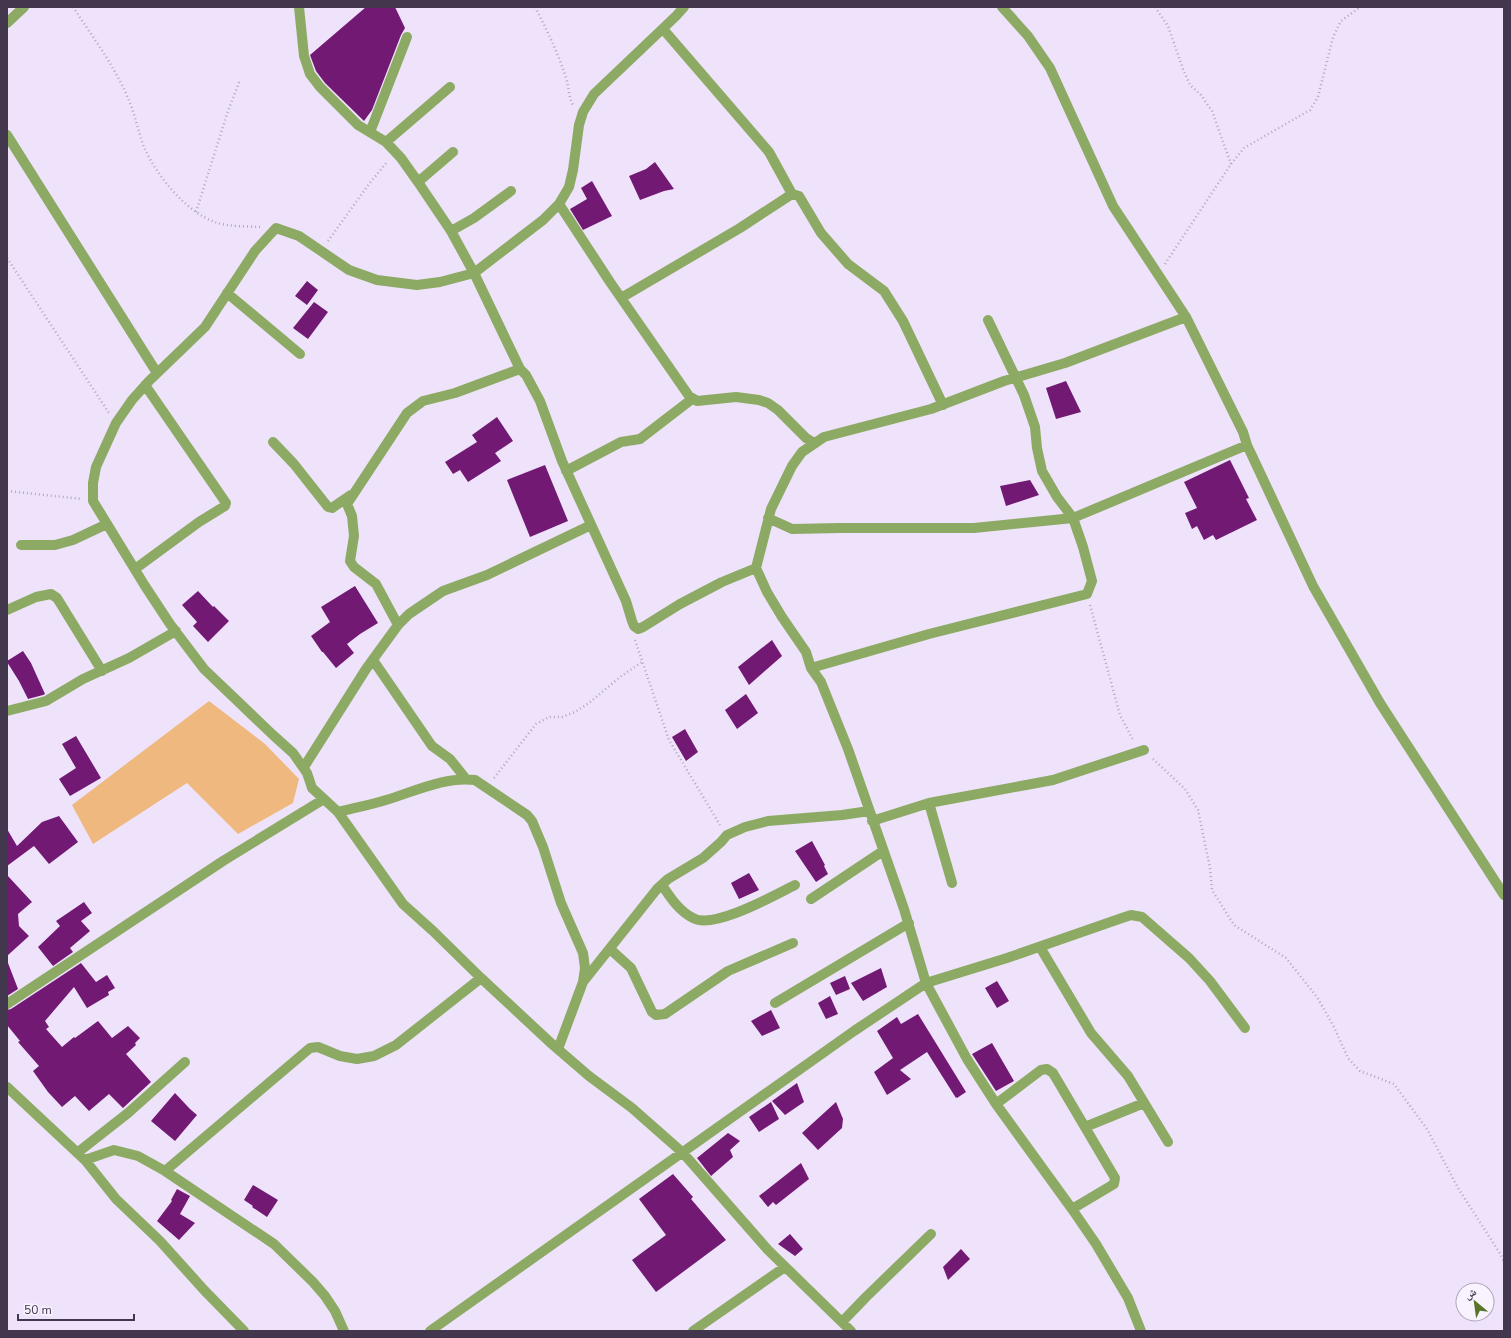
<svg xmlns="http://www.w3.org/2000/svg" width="1511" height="1338" font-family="'Nunito Sans','Noto Naskh Arabic',sans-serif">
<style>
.green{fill:#efb87e}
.building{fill:#721974}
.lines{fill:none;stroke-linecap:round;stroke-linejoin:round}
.path{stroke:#b2a7be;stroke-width:2.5;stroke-dasharray:1 3;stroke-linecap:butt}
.minor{stroke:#8daa65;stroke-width:10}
</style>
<rect width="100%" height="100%" fill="#eee3fa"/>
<path class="green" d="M 209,701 L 265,744 L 299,779 L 293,803 L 238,834 L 187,783 L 93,844 L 72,805 Z"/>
<path class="building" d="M 366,7 L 395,7 L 405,28 L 401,35 L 372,110 L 364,121 L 325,83 L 316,71 L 310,55 Z
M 655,162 L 674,189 L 664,191 L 640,200 L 629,176 L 646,169 Z
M 592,181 L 612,216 L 583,230 L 570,209 L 587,199 L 581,188 Z
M 307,281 L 318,290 L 307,305 L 295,296 Z
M 314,302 L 328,312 L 308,339 L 293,328 Z
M 1066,381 L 1081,412 L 1056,419 L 1046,388 Z
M 497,417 L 513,441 L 495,453 L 501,461 L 468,482 L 460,470 L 453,474 L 445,462 L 477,442 L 472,435 Z
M 1230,460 L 1249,498 L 1246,499 L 1257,520 L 1216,540 L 1213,535 L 1204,540 L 1197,526 L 1192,529 L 1185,513 L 1197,508 L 1184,482 Z
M 545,465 L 568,521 L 530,537 L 507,480 Z
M 1030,480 L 1039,495 L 1006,506 L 1000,486 Z
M 355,586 L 378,623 L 360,634 L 347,644 L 354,653 L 336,668 L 323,652 L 322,652 L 311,636 L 330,622 L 321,607 Z
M 198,591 L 213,607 L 214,606 L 229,621 L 208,642 L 193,626 L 197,622 L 182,605 Z
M 772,640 L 782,656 L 749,685 L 738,667 Z
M 23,651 L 31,663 L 45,694 L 43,695 L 28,699 L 19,681 L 7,662 L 7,661 Z
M 746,694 L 758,713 L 737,729 L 725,710 Z
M 685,729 L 698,752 L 686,761 L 672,737 Z
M 76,736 L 101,778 L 70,796 L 59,779 L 76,768 L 62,744 Z
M 59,816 L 78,842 L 49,864 L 34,846 L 7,866 L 7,829 L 17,846 L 42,822 Z
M 812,841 L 825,865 L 824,866 L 828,874 L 816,882 L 795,851 Z
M 749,873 L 759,890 L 739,899 L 731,883 Z
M 7,875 L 32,902 L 18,914 L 19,926 L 29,936 L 7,956 Z
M 84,902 L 92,913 L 81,921 L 90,931 L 70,948 L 73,952 L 53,966 L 38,947 L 60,926 L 56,921 Z
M 8,963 L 18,989 L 7,996 L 7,964 Z
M 81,963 L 96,982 L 107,975 L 115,988 L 108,992 L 109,995 L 87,1008 L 74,987 L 45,1021 L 49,1027 L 46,1029 L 62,1047 L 74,1037 L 75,1038 L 98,1021 L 112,1038 L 128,1026 L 140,1038 L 135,1043 L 136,1045 L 126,1054 L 151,1082 L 123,1108 L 109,1094 L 89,1111 L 75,1096 L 62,1107 L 48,1092 L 33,1071 L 39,1066 L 18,1042 L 20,1041 L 7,1025 L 7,1010 L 11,1009 Z
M 881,968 L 887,987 L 863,1001 L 851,983 Z
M 845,976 L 850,989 L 836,995 L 830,983 Z
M 997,981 L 1009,1001 L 997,1008 L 985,988 Z
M 830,996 L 838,1014 L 826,1019 L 818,1003 Z
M 771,1010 L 780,1028 L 762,1036 L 751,1021 Z
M 918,1014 L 966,1092 L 957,1098 L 956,1097 L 956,1098 L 927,1052 L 900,1070 L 911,1079 L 887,1095 L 874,1072 L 893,1058 L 877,1031 L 897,1017 L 901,1024 Z
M 992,1043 L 1014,1081 L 996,1091 L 972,1054 Z
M 797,1083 L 804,1102 L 785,1115 L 772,1101 Z
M 175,1093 L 190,1109 L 197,1115 L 175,1141 L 151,1121 Z
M 771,1102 L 779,1119 L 759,1132 L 749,1117 Z
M 836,1102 L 843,1119 L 842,1128 L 818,1150 L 802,1133 Z
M 728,1133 L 740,1141 L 730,1150 L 733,1157 L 711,1176 L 697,1158 Z
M 801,1163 L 809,1179 L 776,1205 L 773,1202 L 768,1207 L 759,1196 Z
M 673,1174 L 693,1197 L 691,1199 L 726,1240 L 656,1292 L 632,1260 L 666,1235 L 639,1199 Z
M 253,1185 L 278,1200 L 267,1217 L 252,1207 L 253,1206 L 244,1200 Z
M 177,1189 L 190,1196 L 180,1214 L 195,1223 L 179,1240 L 157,1221 L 172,1201 L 171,1200 Z
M 790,1234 L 803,1249 L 795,1256 L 778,1244 Z
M 961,1249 L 970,1259 L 948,1280 L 943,1267 Z"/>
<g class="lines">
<path class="path" d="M 73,7 C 92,36 114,65 128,98 C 135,114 138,131 144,147 C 156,175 186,212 215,222 C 227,227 247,226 261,227
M 535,7 C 547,30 558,53 566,78 C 569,87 568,96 573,105
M 1155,7 L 1168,26 L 1183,69 L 1190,85 L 1201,95 L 1212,111 L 1231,164
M 196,212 L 227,114 L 240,80
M 328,241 L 369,184 L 387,162
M 7,258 L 109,413
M 1165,264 L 1231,164 L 1244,148 L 1310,110 L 1318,97 L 1333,37 L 1341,21 L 1360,7
M 7,491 L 82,499
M 1090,605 L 1120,715 L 1133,740
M 635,640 L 669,740 L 720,825
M 1153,759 L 1185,789 L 1198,810 L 1210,868 L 1212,890 L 1234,925 L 1286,958 L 1317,997 L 1333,1025 L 1348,1058 L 1360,1071 L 1394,1084 L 1427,1129 L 1458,1188 L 1501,1255 L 1504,1262
M 494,778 L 536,724 L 549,717 L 562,717 L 575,712 L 589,703 L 620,677 L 642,662"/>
<path class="minor" d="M 299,7 L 304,56 L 310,74 L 320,87 L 358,125 L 386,142 L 401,158 L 418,182 L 451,231 L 474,273 L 520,369 L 526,375 L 540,401 L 562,461 L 626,601 L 632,621 L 634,626 L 638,629 L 643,627 L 680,604 L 722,582 L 756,568
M 684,7 L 676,16 L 594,94 L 583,112 L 579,125 L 573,170 L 569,187 L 559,204 L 543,220 L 474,273 L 440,282 L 417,285 L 377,280 L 349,270 L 299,236 L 276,228 L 255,251 L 205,327 L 149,381 L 132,400 L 116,423 L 96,467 L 93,483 L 93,501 L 145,586 L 170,624 L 204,669 L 273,735 L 293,753 L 307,773 L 312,788 L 338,812 L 403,904 L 433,931 L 481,978 L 553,1045 L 589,1076 L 632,1108 L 683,1153 L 768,1250 L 851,1331
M 1002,7 L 1028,36 L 1050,68 L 1113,206 L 1186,317 L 1243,432 L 1247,445 L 1313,586 L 1380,703 L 1504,895
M 7,23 L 24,7
M 663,29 L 769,152 L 792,194 L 799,196 L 821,233 L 848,264 L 884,291 L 903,321 L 943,405
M 370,132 L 407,37
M 7,135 L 157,373
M 386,142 L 450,87
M 418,182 L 453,152
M 559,204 L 610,282 L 689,396 L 697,401 L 736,397 L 759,400 L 768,403 L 778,410 L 806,438 L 814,443
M 451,231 L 474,218 L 511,191
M 227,293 L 300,354
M 621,298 L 740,228 L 792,194
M 273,442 L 294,464 L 328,507 L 332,508 L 351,495
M 566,471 L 621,442 L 640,439 L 692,399
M 768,518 L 792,529 L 840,528 L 974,528 L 1073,518 L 1247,445
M 21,545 L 55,545 L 73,540 L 107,524
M 135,569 L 199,522 L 225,506 L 226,503 L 145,385
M 7,610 L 36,597 L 51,594 L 57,598 L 102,671
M 398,625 L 376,584 L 354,567 L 350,561 L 354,536 L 352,516 L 347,504 L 407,413 L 423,401 L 455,393 L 520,369
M 373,660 L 432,746 L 450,759 L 466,779
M 811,668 L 929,634 L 1087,594 L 1092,581 L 1083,547 L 1073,518 L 1057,497 L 1042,471 L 1037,448 L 1035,427 L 1024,395 L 988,320
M 7,711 L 46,701 L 83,679 L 129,658 L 176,631
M 304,767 L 366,669 L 398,625 L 409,614 L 443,591 L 487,575 L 591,525
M 929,803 L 952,883
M 338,812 C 354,808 370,805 386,800 C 413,792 445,776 475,780 L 527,815 L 532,821 L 543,847 L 561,903 L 583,953 L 585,968 L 583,982 L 558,1049
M 872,821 L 929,803 L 1053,780 L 1144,750
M 662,885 C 670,897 679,911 693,918 C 713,930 775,895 795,885
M 811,899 L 883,851
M 1040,947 L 1091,1033 L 1128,1076 L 1168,1142
M 610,949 L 631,968 L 652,1012 L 656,1015 L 665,1014 L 728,971 L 793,943
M 583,982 L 657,889 L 668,879 L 703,858 L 721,842 L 727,835 L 745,827 L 768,821 L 842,815 L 869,811
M 775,1003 L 909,923
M 7,1004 L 223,861 L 324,799
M 7,1087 L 85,1160 L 116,1199 L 160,1241 L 204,1290 L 244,1331
M 996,1104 L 1041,1070 L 1047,1069 L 1053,1073 L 1115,1178 L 1114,1184 L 1072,1209
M 1085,1127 L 1144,1103
M 77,1153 L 128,1113 L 185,1062
M 85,1160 L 114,1150 L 138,1156 L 165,1171 L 274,1244 L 313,1282 L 325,1296 L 335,1311 L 344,1331
M 165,1171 L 310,1048 L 318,1047 L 340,1056 L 357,1059 L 374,1056 L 396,1045 L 481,978
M 842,1322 L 866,1297 L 931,1234
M 430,1331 L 854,1031 L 926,983 L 1007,958 L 1122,918 L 1131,915 L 1142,917 L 1189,958 L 1210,981 L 1245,1028
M 693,1331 L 785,1267
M 1141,1331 L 1128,1298 L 1096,1244 L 1072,1209 L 996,1104 L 967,1059 L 926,983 L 904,909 L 848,749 L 821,682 L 811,668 L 806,652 L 782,617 L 767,592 L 756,568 L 771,509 L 792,466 L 802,452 L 824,437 L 931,409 L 1004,381 L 1065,363 L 1186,317"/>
</g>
<rect width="1511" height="1338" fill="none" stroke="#42374d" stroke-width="16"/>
<g transform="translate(1475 1302) rotate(331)"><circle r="19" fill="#f9f3ff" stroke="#b0a8b8"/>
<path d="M0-3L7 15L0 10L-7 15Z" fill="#587529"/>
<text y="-6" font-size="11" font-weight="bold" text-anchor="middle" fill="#42374d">ش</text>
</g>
<path d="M18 1314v6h116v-6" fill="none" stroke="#42374d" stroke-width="2"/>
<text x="24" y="1314" font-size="12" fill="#42374d" stroke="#f9f3ff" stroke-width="3" paint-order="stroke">50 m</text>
</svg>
